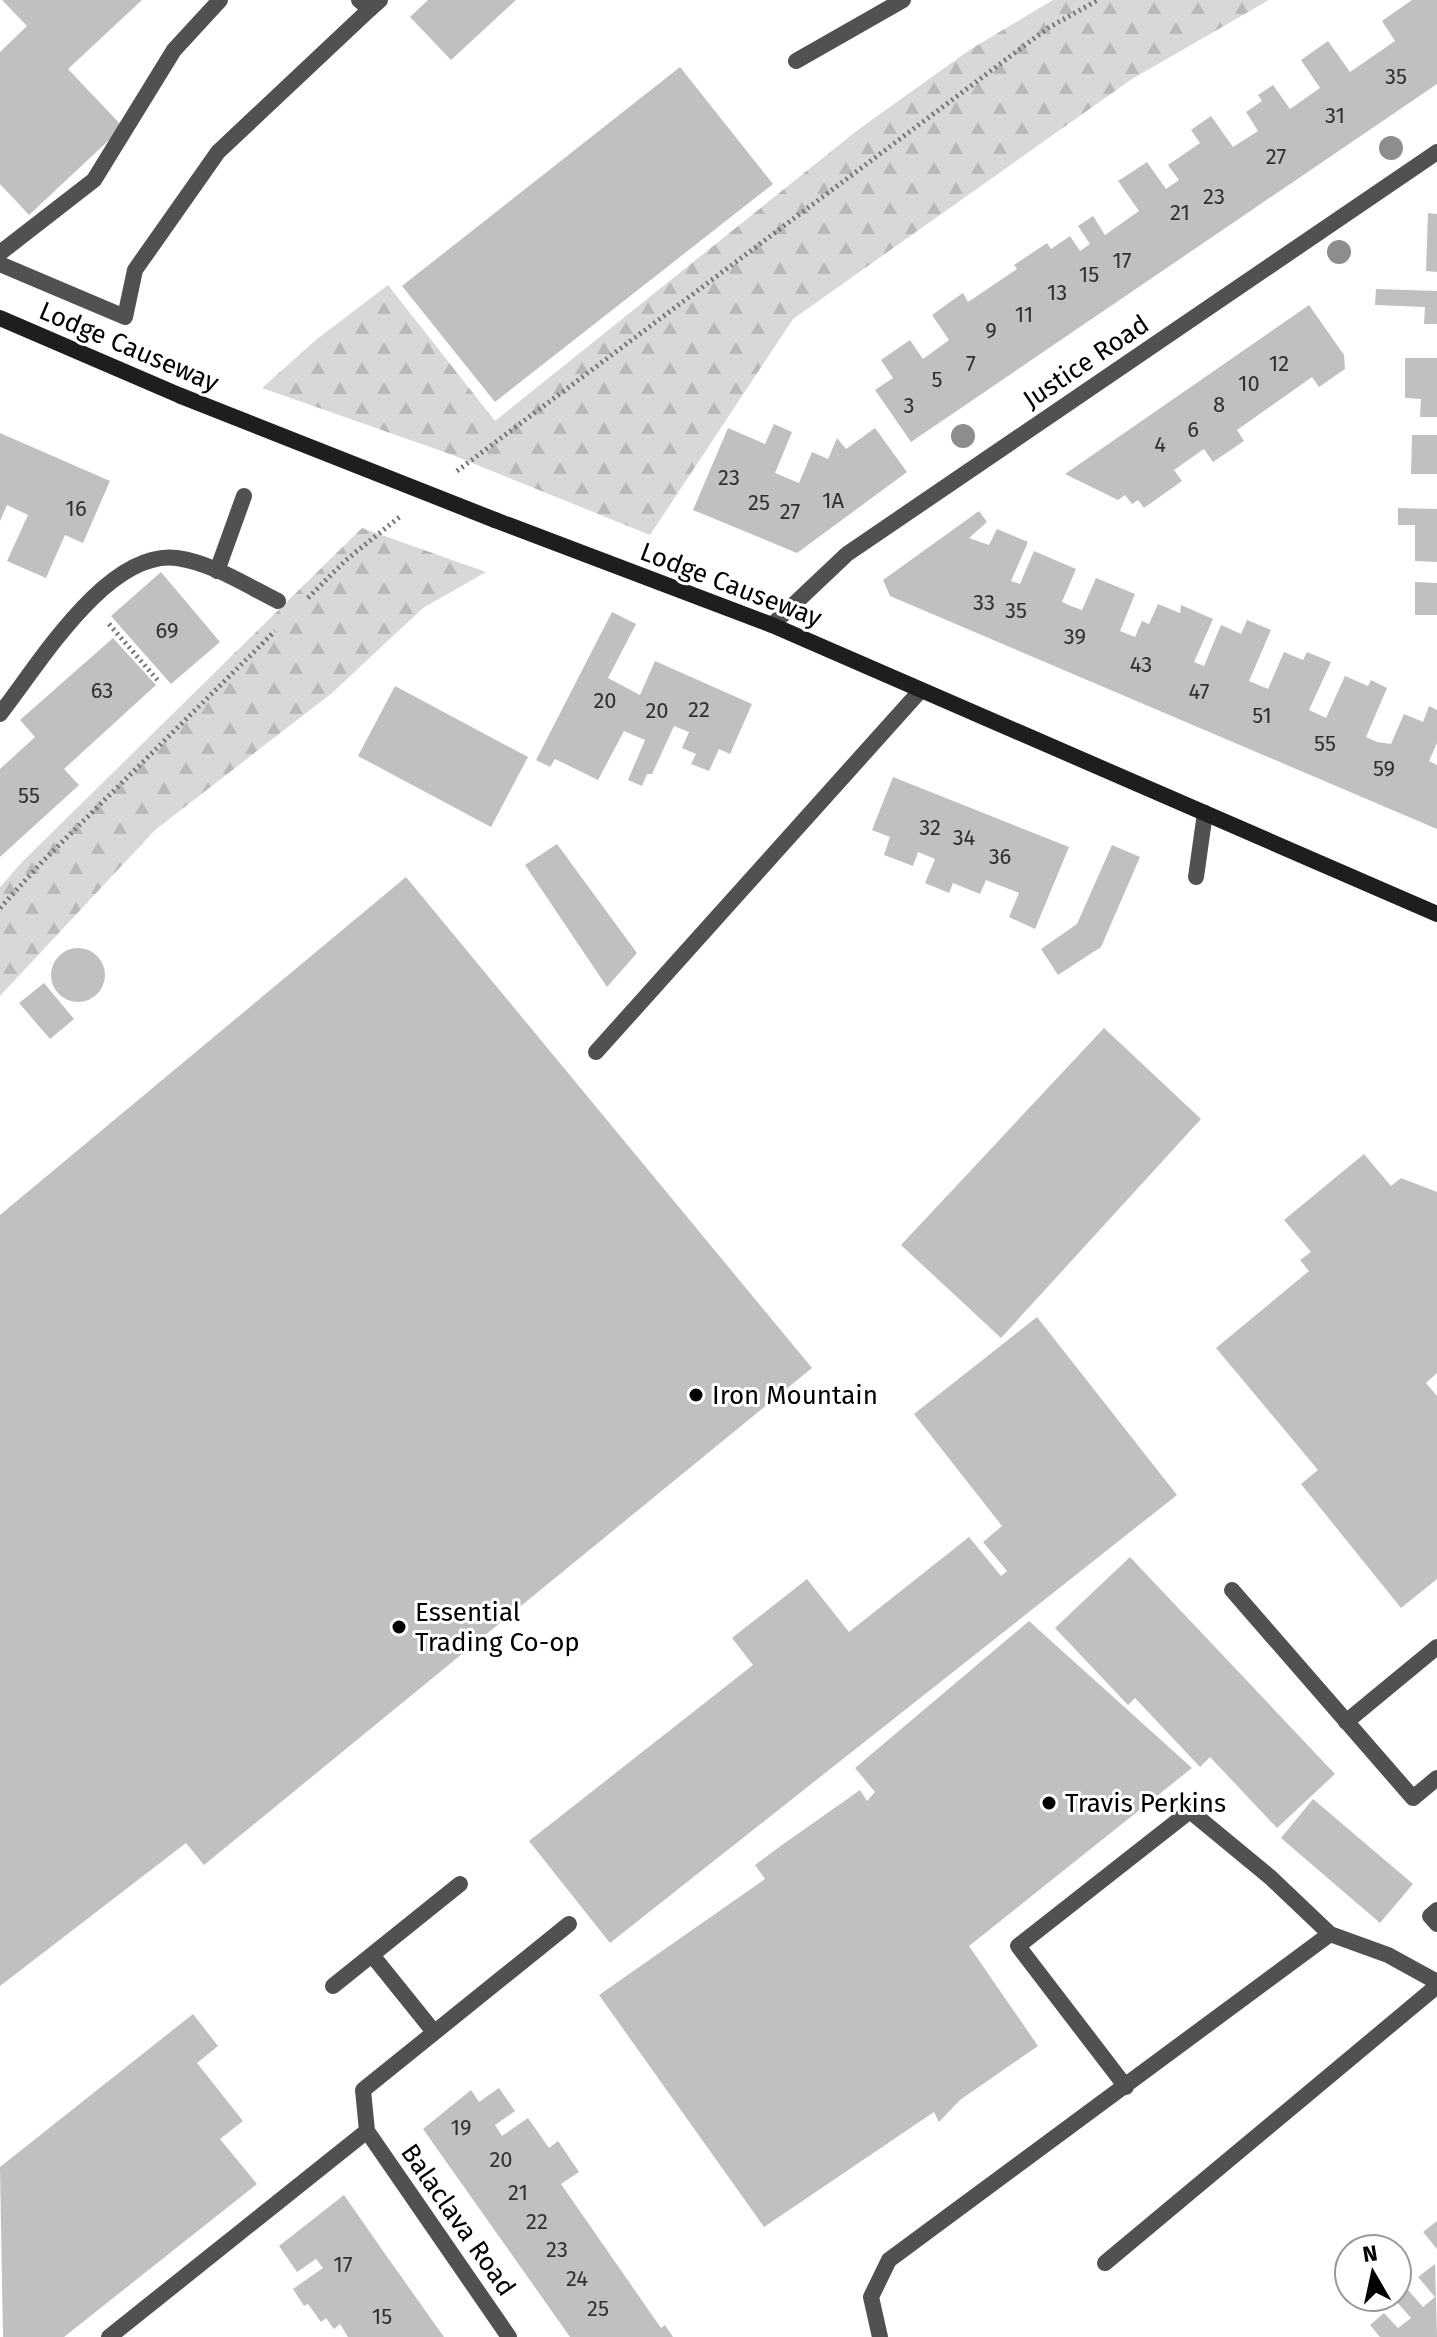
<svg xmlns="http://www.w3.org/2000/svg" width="1437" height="2337" font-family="'Fira Sans',sans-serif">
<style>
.forest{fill:url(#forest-firs)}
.building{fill:#c0c0c0}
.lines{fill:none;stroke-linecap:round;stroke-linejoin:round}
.path{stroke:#737373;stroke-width:5;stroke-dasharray:2 4;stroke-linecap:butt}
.service{stroke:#515151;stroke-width:16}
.minor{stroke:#515151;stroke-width:16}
.secondary{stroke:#1e1e1e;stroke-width:16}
.secondary-bridge{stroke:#1e1e1e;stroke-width:16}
.tree{fill:#8d8d8d}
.poi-dot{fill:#000;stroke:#fff;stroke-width:3}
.labels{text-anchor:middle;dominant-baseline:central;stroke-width:6;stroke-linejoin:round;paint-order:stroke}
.number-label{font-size:22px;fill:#303030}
.street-label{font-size:26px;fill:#000;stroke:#fff}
.poi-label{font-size:26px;fill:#000;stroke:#fff;text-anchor:start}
</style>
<defs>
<pattern id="forest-firs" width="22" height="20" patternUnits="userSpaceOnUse" patternTransform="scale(2)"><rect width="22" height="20" fill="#d8d8d8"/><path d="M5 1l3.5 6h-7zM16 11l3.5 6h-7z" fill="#b8b8b8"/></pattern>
</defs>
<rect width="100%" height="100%" fill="#fff"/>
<path class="forest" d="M 1053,0 L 1269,0 L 1132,79 L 793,319 L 650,535 L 450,454 L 262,388 L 317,339 L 388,285 L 495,421 L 859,129 L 971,49 Z
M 362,528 L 486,572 L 423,608 L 332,693 L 155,830 L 0,996 L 0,887 L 23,861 Z"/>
<path class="building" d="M 2,0 L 142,0 L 68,69 L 123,127 L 29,215 L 0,184 L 0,52 L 27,26 Z
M 428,0 L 516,0 L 451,60 L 410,17 Z
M 1412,0 L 1437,0 L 1437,84 L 911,442 L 875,390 L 893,378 L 881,360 L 910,340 L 923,359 L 949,340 L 932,315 L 950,302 L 963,293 L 968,302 L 1017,269 L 1014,265 L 1047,243 L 1051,249 L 1070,236 L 1080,251 L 1090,244 L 1078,226 L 1093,216 L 1105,235 L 1139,211 L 1118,181 L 1147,162 L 1166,189 L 1179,180 L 1168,165 L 1200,143 L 1191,130 L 1211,116 L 1233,147 L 1258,131 L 1246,112 L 1262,101 L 1258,95 L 1273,85 L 1290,109 L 1320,88 L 1301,60 L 1328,41 L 1350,72 L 1395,41 L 1382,21 Z
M 680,67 L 773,184 L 495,402 L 402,286 Z
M 1428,213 L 1437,214 L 1437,272 L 1426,271 Z
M 1376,289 L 1437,291 L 1437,324 L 1424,324 L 1425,307 L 1375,305 Z
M 1309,305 L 1344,355 L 1345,369 L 1319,387 L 1312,377 L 1237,430 L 1244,441 L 1213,462 L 1204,449 L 1174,470 L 1182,481 L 1144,508 L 1138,500 L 1132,504 L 1125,495 L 1118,500 L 1065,474 Z
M 1405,358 L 1437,358 L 1437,417 L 1420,417 L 1421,399 L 1405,398 Z
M 774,424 L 792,432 L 775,473 L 799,483 L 812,452 L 828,459 L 837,438 L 846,449 L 875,428 L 907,472 L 797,553 L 693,510 L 728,428 L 765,444 Z
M 0,433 L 110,481 L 83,543 L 65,535 L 46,578 L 7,561 L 28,515 L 7,505 L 0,521 Z
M 1412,435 L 1437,435 L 1437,474 L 1411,474 Z
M 1398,508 L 1437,509 L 1437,562 L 1415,561 L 1415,525 L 1398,525 Z
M 979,511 L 987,522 L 969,538 L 989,545 L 997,529 L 1028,542 L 1011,581 L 1020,584 L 1034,551 L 1076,569 L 1062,602 L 1071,606 L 1082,610 L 1096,578 L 1135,594 L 1120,631 L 1135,637 L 1142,621 L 1149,624 L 1158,604 L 1180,613 L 1181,605 L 1213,619 L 1194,662 L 1204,666 L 1221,625 L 1241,634 L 1247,620 L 1271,630 L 1249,681 L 1268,689 L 1284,652 L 1303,660 L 1307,652 L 1331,662 L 1309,710 L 1326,718 L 1345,676 L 1368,686 L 1371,680 L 1387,688 L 1366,737 L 1377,742 L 1391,744 L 1404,714 L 1423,722 L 1429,706 L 1437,710 L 1437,743 L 1429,761 L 1437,765 L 1437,829 L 890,596 L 883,580 Z
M 161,572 L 220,642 L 171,684 L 111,616 Z
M 1415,582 L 1437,583 L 1437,615 L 1415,615 Z
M 612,612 L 636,624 L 608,678 L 640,695 L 655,661 L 752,704 L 730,754 L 719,749 L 709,771 L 691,764 L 696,754 L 682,748 L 689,732 L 674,726 L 652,774 L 647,774 L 642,786 L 628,780 L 645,740 L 624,731 L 598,780 L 555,759 L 550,767 L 536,760 Z
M 113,638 L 156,685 L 64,769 L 79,785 L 0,857 L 0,769 L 35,737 L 20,720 Z
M 395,686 L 528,757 L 491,827 L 358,756 Z
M 893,777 L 1069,847 L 1035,929 L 1009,917 L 1019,893 L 986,880 L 980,894 L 953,883 L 949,893 L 925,883 L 935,859 L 918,852 L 913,866 L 884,855 L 890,837 L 872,830 Z
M 557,844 L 637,953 L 607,987 L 525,865 Z
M 1112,845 L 1140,857 L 1101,947 L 1058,975 L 1041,949 L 1077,924 Z
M 406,877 L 812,1368 L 204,1865 L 186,1843 L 0,1986 L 0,1215 Z
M51 975a27 27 0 1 1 54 0a27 27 0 1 1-54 0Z
M 44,983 L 74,1019 L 50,1039 L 19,1003 Z
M 1104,1028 L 1201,1119 L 1001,1338 L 901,1245 Z
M 1364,1154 L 1391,1186 L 1401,1178 L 1437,1192 L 1437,1373 L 1426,1383 L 1437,1396 L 1437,1579 L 1401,1608 L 1301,1484 L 1318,1470 L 1216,1348 L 1309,1271 L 1300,1260 L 1311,1252 L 1284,1220 Z
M 1037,1317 L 1177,1495 L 610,1943 L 529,1841 L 753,1665 L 732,1638 L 807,1579 L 849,1632 L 969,1537 L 1001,1576 L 1007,1571 L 983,1542 L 1002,1526 L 914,1414 Z
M 1130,1557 L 1335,1774 L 1277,1828 L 1210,1757 L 1200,1767 L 1135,1698 L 1128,1705 L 1055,1628 Z
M 1029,1621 L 1192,1768 L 969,1946 L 1038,2046 L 960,2100 L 939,2122 L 934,2112 L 764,2227 L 599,1995 L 765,1879 L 755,1865 L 782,1845 L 860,1790 L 867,1801 L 875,1792 L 855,1768 Z
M 1313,1799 L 1413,1884 L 1380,1923 L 1281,1838 Z
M 193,2014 L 218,2046 L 197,2063 L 243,2121 L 220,2139 L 257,2184 L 64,2337 L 3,2337 L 0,2167 Z
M 499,2088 L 515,2111 L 495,2125 L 502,2136 L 528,2118 L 549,2148 L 558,2141 L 579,2172 L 561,2184 L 661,2328 L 665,2325 L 673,2337 L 570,2337 L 423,2129 L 471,2090 L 479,2102 Z
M 344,2195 L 383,2251 L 444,2337 L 348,2337 L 340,2324 L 334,2329 L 326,2318 L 321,2322 L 308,2304 L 304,2306 L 293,2289 L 323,2268 L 316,2259 L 297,2272 L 279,2246 Z
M 1437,2221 L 1437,2249 L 1423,2232 Z
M 1435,2264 L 1437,2337 L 1380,2337 L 1370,2325 L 1384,2313 L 1398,2328 L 1411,2318 L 1395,2300 L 1408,2290 L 1423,2307 L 1435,2297 L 1418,2277 Z"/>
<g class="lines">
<path class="path" d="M 457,471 L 1048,28 L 1098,0
M 308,598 L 346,560 L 402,515
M 109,624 L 160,683
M 0,908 L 42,862 L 275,631"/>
<path class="service" d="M 796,61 L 903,0
M 0,253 L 94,180 L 174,50 L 220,0
M 0,264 L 125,317 L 135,270 L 218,152 L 370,9 L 359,0
M 217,571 L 244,496
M 1196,877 L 1205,813
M 596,1052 L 921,690
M 1232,1590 L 1413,1798 L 1437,1778
M 1346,1722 L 1437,1647
M 1437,1910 L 1430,1916 L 1437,1924
M 372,1955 L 434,2032
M 333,1986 L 460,1884
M 1126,2087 L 1018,1946 L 1190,1811 L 1270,1877 L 1330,1934
M 1105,2263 L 1437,1986
M 109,2337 L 367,2131 L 363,2090 L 569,1924
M 880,2337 L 871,2297 L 889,2260 L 1330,1934 L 1388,1955 L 1437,1982"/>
<path class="minor" d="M 370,9 L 380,0
M 772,625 L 847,554 L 1437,152
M 0,714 C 38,666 107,549 177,558 C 212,563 246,585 278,601
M 367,2131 L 509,2337"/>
<path class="secondary" d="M 0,318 L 181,396
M 495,520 L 772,625 L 1437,914"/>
<path class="secondary-bridge" d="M 181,396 L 495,520"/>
</g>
<g class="tree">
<circle cx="1391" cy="148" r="12"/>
<circle cx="1339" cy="252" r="12"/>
<circle cx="963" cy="436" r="12"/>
</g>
<g class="poi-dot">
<circle cx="696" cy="1395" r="8"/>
<circle cx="399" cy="1627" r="8"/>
<circle cx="1049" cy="1803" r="8"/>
</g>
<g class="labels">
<g class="number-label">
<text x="1396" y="76">35</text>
<text x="1335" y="115">31</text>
<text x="1276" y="156">27</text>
<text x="1214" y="196">23</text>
<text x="1180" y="212">21</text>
<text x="1122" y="260">17</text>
<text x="1089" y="274">15</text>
<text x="1057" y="292">13</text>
<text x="1024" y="314">11</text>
<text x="991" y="330">9</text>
<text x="971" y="363">7</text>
<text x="1279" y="363">12</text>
<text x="937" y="379">5</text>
<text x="1249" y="383">10</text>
<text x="1219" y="404">8</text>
<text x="909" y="405">3</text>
<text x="1193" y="429">6</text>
<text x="1160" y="444">4</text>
<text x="729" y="477">23</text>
<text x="833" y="500">1A</text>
<text x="759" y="502">25</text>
<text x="76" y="508">16</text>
<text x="790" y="511">27</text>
<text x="984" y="602">33</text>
<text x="1016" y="610">35</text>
<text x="167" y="630">69</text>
<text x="1075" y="636">39</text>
<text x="1141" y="664">43</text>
<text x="102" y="690">63</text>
<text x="1199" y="691">47</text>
<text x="605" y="700">20</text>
<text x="699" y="709">22</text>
<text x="657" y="710">20</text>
<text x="1262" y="715">51</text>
<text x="1325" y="743">55</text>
<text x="1384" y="768">59</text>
<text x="29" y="795">55</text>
<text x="930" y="827">32</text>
<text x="964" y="837">34</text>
<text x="1000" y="856">36</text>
<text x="461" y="2127">19</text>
<text x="501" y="2159">20</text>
<text x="518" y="2192">21</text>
<text x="537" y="2221">22</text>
<text x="557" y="2249">23</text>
<text x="343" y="2264">17</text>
<text x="577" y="2278">24</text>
<text x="598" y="2308">25</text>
<text x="382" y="2316">15</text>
</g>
<g class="street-label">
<text transform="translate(129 347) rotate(23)">Lodge Causeway</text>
<text transform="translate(1086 362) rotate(-34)">Justice Road</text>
<text transform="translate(731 585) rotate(21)">Lodge Causeway</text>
<text transform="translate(458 2220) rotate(55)">Balaclava Road</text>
</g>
<g class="poi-label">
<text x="712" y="1395">Iron Mountain</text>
<text x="415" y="1612">Essential<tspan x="415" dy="30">Trading Co-op</tspan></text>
<text x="1065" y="1803">Travis Perkins</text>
</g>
</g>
<g transform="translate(1373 2273) rotate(351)"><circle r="38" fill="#ffffff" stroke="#999999" stroke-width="2"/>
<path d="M0-6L14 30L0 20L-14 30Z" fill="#000000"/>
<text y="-12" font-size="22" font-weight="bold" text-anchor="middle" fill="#000000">N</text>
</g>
</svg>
